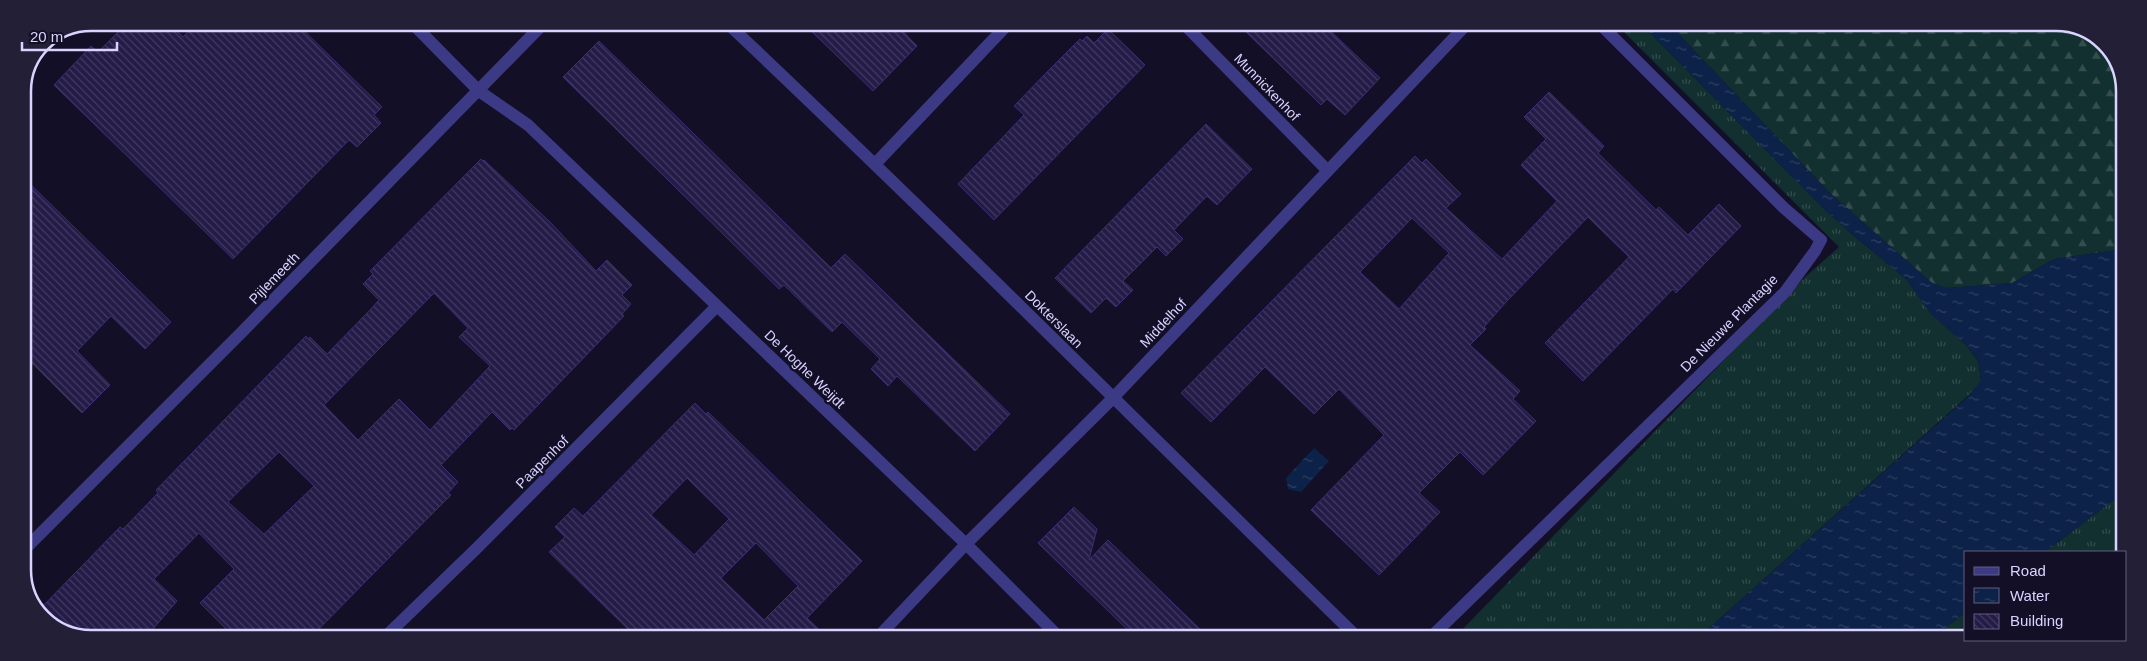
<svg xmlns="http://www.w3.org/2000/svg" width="2147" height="661" font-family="Helvetica,sans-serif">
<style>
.grass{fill:url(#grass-tufts)}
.forest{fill:url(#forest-firs)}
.water{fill:url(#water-ripples)}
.building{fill:url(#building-back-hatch);stroke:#3b2d73;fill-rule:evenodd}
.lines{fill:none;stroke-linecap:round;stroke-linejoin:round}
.minor{stroke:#3d3a85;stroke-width:12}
.labels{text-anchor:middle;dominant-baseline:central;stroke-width:5;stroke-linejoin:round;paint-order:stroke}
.street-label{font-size:14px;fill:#d9d4ff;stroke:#130f26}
.rim{fill:none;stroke:#d9d4ff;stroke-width:2.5}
</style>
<defs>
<pattern id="grass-tufts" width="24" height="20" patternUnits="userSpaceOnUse" patternTransform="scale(1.25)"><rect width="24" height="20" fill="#12302f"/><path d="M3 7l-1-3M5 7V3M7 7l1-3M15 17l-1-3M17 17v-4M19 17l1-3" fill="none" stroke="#344d4e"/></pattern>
<pattern id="forest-firs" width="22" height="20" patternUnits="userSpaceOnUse" patternTransform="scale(1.25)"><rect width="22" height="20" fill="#12302f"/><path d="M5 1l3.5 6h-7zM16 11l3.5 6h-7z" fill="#344d4e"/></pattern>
<pattern id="water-ripples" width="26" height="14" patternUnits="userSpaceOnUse" patternTransform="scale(1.25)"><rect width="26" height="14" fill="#0c2248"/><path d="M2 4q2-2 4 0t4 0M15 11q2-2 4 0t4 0" fill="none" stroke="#2f4163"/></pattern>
<pattern id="building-back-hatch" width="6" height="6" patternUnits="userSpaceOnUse" patternTransform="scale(1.25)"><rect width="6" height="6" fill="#241b47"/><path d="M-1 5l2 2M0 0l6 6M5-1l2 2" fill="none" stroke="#433b63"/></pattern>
</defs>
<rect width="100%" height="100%" fill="#130f26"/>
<path class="grass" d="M 1616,24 L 1641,24 L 1826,211 L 1853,235 L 1907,280 L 1931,314 L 1966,345 L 1978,361 L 1981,381 L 1971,393 L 1698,638 L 1454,638 L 1804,278 L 1839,247 Z
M 2123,493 L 2122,552 L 2045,552 Z
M 1966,612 L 1966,638 L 1932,638 Z"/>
<path class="forest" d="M 1669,24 L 2074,25 L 2110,49 L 2124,86 L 2124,249 L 2054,259 L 2012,283 L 1946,288 L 1932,283 L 1831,194 Z"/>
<path class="water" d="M 1641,24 L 1669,24 L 1831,194 L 1932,283 L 1946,288 L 2012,283 L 2054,259 L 2124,249 L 2123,493 L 2045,552 L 1966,552 L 1966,612 L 1932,638 L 1698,638 L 1971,394 L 1981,380 L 1978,360 L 1966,345 L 1931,314 L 1907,280 L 1853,235 L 1826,211 Z
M 1314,448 L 1329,461 L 1301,492 L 1288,489 L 1286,478 Z"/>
<path class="building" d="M 127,23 L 169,23 L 183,37 L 196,23 L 296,23 L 382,107 L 374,115 L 381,123 L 357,147 L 349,140 L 233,259 L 54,85 L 91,46 L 98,52 Z
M 803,23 L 895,23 L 917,46 L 873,91 Z
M 1238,24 L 1323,24 L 1380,78 L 1345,115 L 1327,99 L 1321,105 Z
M 1108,29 L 1145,65 L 994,220 L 958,184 L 1024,115 L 1014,106 L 1047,72 L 1080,39 L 1082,41 L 1087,36 L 1094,43 Z
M 599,41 L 831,268 L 845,254 L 1010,414 L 975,451 L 897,376 L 888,386 L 871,369 L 880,359 L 842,322 L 832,332 L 784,285 L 779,289 L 563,77 Z
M 1549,92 L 1604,146 L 1598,153 L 1656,210 L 1659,207 L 1688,235 L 1719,204 L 1741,226 L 1676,293 L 1673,289 L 1583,381 L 1545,343 L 1629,257 L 1588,217 L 1507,301 L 1484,327 L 1486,329 L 1470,345 L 1520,391 L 1513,399 L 1536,421 L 1483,475 L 1460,452 L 1419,493 L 1440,512 L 1379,575 L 1311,510 L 1384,435 L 1339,389 L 1314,414 L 1265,367 L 1211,422 L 1181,393 L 1415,156 L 1422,163 L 1426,159 L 1461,194 L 1446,208 L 1502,259 L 1557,201 L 1521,165 L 1546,139 L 1524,117 ZM 1412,218 L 1449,253 L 1399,309 L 1360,272 Z
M 1206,124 L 1252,169 L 1217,205 L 1207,196 L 1174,230 L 1183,239 L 1166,256 L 1157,247 L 1123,281 L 1133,290 L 1116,307 L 1106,298 L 1091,313 L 1055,278 Z
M 481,159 L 483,161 L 484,160 L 551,223 L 596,271 L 607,260 L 632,285 L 622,295 L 631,304 L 622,314 L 624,316 L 514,430 L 512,428 L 510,430 L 492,412 L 441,465 L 458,482 L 448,493 L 451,495 L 430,516 L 312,636 L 233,636 L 200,603 L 234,569 L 199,533 L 154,579 L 177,601 L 147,636 L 73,636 L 37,612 L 120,527 L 123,529 L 158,493 L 156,490 L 306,336 L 308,339 L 310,337 L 327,354 L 370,310 L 379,300 L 363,284 L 373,274 L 370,271 ZM 434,293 L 468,328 L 459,337 L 490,366 L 430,430 L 399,399 L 358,440 L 324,405 ZM 279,452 L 314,486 L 264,534 L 228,502 Z
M 23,177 L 171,322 L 145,349 L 111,316 L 77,351 L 110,385 L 82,413 L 23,354 Z
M 695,403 L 706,414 L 708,412 L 862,561 L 807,618 L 827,637 L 636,637 L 549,552 L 565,537 L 555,527 L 574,508 L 583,516 ZM 687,478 L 729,519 L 694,555 L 651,515 ZM 756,543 L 798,586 L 764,620 L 721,578 Z
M 1074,507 L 1097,529 L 1089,560 L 1108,540 L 1208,637 L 1135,637 L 1038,543 Z"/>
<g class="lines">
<path class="minor" d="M 412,23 L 479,91 L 528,125 L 966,544 L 1059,637
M 727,23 C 941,225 1148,433 1358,638
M 1184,24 L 1328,171
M 876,163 L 1008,24
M 23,551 L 241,333 L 544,23
M 386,636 L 478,547 L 717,306
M 878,637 L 966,544 L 1112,399 L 1467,24
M 1430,638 L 1785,292 L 1815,251 L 1821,240 L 1784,208 L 1600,24"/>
</g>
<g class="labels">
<g class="street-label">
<text transform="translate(1267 87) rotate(46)">Munnickenhof</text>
<text transform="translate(274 278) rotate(-46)">Pijlemeeth</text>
<text transform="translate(1054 319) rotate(45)">Dokterslaan</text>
<text transform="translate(1163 323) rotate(-47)">Middelhof</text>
<text transform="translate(1729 323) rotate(-45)">De Nieuwe Plantagie</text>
<text transform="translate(805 369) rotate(44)">De Hoghe Weijdt</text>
<text transform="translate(542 462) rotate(-45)">Paapenhof</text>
</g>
</g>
<path d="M0 0H2147V661H0ZM91 31H2056A60 60 0 0 1 2116 91V570A60 60 0 0 1 2056 630H91A60 60 0 0 1 31 570V91A60 60 0 0 1 91 31Z" fill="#231f37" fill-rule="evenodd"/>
<path class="rim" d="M91 31H2056A60 60 0 0 1 2116 91V570A60 60 0 0 1 2056 630H91A60 60 0 0 1 31 570V91A60 60 0 0 1 91 31Z"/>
<rect x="1964" y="551" width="162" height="90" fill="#130f26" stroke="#625e7d"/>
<rect x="1974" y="567" width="25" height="8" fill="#3d3a85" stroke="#625e7d"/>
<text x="2010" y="576" font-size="15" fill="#d9d4ff">Road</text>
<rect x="1974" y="588" width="25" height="15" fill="url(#water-ripples)" stroke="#625e7d"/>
<text x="2010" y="601" font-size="15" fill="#d9d4ff">Water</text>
<rect x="1974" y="614" width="25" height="15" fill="url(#building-back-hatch)" stroke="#625e7d"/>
<text x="2010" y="626" font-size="15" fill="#d9d4ff">Building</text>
<path d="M22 42v8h95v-8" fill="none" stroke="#d9d4ff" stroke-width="2.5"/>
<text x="30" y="42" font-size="15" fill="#d9d4ff" stroke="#130f26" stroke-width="4" paint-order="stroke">20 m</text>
</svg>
